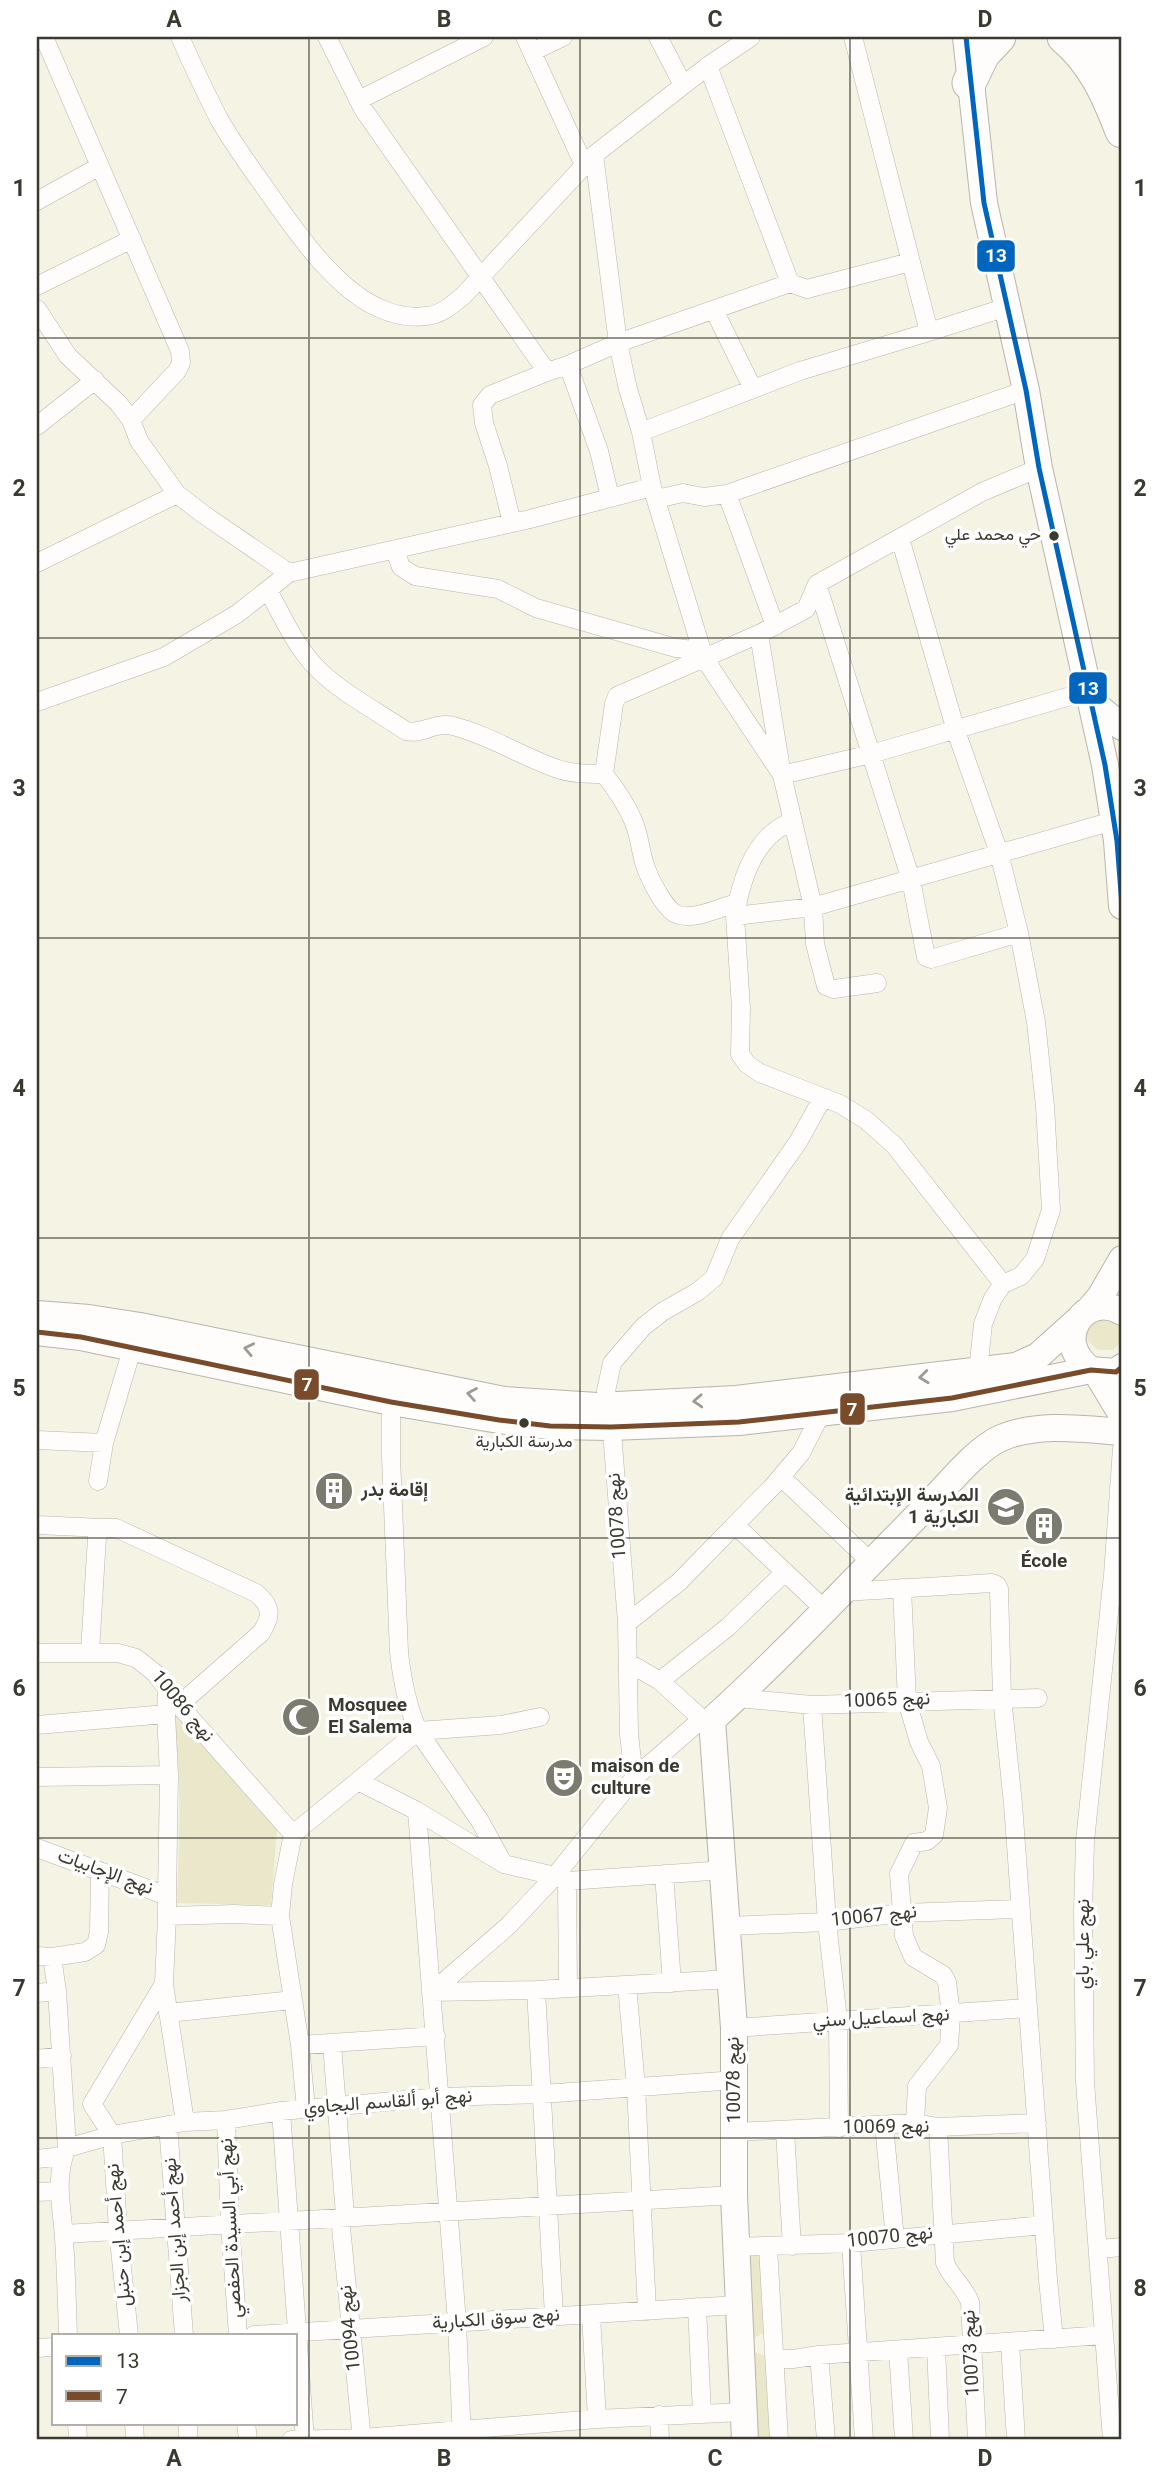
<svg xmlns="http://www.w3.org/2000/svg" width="1159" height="2477" font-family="Georgia,Vazirmatn,serif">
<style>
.green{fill:#ebe7ca}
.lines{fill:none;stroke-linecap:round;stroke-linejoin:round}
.street-casing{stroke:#b7b5aa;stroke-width:19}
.secondary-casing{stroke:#b7b5aa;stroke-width:28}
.primary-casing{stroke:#b7b5aa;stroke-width:30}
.highway-casing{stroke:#b7b5aa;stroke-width:35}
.street{stroke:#fefdfb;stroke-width:18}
.secondary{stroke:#fefdfb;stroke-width:26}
.primary{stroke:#fefdfb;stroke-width:28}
.highway{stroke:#fefdfb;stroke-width:33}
.bus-1-casing{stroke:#fff;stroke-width:10}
.bus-2-casing{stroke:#fff;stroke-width:10}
.bus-1{stroke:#0065bd;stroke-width:5}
.bus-2{stroke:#7a4b2a;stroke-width:5}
.oneway{stroke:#9c9c96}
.grid{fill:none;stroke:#3b3a30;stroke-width:2;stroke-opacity:0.55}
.bus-dot{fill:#3b3a30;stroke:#fff;stroke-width:2.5}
.labels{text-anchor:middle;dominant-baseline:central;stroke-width:7;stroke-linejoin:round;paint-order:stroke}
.bus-label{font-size:17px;fill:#3b3a30;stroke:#fff;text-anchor:end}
.poi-label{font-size:19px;font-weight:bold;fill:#3b3a30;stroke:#fff;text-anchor:start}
.street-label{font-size:19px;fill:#3b3a30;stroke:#fff}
.line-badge{stroke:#fff;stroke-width:2.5}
.badge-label{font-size:19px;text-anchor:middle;font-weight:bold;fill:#fff}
.neatline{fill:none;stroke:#3b3a30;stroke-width:2.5}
.grid-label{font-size:23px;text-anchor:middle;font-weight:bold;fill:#3b3a30}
</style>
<rect width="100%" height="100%" fill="#f5f3e4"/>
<path class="green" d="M 1098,1314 L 1122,1322 L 1122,1341 L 1113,1350 L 1098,1350 L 1087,1340 L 1086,1330 Z
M 180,1716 L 277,1828 L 271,1905 L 177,1903 C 179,1840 183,1779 173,1717 Z
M 747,2249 L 761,2251 L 765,2332 L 753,2339 Z
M 755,2352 L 765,2356 L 771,2434 L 769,2440 L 755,2440 L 753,2353 Z"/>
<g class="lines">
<defs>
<path id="street" d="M 44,37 L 180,351 L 181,363 L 177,371 L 131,420
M 180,37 C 192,64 205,92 219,119 C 232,142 248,164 263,185 C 292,226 333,288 379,308 C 394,315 411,318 426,316 C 441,315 452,305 463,296 L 594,155 L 708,66 L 751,37
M 327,37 L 363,109 L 547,372 L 568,365 L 618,343 L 790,283
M 525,37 L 584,165
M 658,37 L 683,85
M 532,52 L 563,37
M 708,66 L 790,283 L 807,289 L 910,262
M 359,100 L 484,37
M 594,155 L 618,343 L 628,389 L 641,432 L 652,487 L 702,651 L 704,658 L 782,775 L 871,754 L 1088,691
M 37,201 L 100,166
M 37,286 L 132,239
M 37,309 L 68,356 L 119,404 L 131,420 L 139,441 L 177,494 L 203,514 L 289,573
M 714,310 L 753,389
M 929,332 L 1007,307
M 568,365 L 599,451 L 610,497
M 37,426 L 95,380
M 641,432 L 800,371 L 929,332 L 853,37
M 727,494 L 775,626
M 656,499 L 683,493 L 704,497 L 727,494 L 1026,390
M 512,523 L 498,466 L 484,423 L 482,405 L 490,395 L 547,372
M 900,538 L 956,731 L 999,853 L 1019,933 L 1036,1022 L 1045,1106 L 1051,1210 L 1035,1259 L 1021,1276 L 1003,1284 L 993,1298 L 983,1324 L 978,1371
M 395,550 L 401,567 L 415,576 L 498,589 L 536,608 L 676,648 L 702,651
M 37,563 L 177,494
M 817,584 L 911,880 L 926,957 L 931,959 L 1019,933
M 268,590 C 281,614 294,643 313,664 C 336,690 377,711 406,731 C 422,735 436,721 453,726 C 489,735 521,756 555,768 C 571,774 588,774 604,774
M 759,634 L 782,775 L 813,907 L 815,944 L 826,986 L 834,989 L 877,983
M 37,702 L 164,657 L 237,614 L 289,573 L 530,519 L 652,487
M 793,821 C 755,835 741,879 735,916 L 741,1008 L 740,1054 L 747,1064 L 760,1073 L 840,1104 L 866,1120 L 894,1145 L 1003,1284
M 737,903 C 721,907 696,920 679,915 C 665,912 648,876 644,862 C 640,848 639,834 633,820 C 626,804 615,788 604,774 L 614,704 L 617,696 L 759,634 L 806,609 L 817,584 L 982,492 L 1039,468
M 735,916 L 813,907 L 1113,821
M 391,1402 L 391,1457 L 399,1652 C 402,1681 407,1705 418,1731 L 501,1725 L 540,1717
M 37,1440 L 104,1443
M 781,1477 L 871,1562
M 98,1481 L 104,1443 L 135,1339
M 37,1525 L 102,1528
M 785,1572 L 826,1611
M 902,1588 L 907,1701 L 919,1742 L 931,1766 L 938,1808 L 934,1835 L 927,1841 L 914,1843 L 899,1874 L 904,1936 L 913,1957 L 943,1975 L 947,1982 L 951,2015 L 949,2045 L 917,2086 L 915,2123
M 844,1592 L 992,1583 L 997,1585 L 999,1589 L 1002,1697 L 1013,1804 L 1048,2280 L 1054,2339
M 627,1623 L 679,1582 L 774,1485 L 801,1453 L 822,1412
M 90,1652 L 97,1537 L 102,1528 L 116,1528 L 256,1593 C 272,1606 272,1616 261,1633 L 179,1705
M 37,1653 L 118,1653 L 136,1658 L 155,1673 L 179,1705 L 293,1834
M 629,1663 L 660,1681 L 702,1719
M 660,1681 L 728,1627 L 785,1572 L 735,1525
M 737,1698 L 812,1705 L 1038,1698
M 812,1705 L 827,1922 L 838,2020 L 839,2128
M 712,1720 L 702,1719 L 634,1778 L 629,1734 L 627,1623 L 610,1406 L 606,1391 L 612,1363 L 643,1327 L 662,1312 L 697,1292 L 714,1278 L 730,1239 L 798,1142 L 822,1099
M 37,1725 L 166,1714
M 37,1777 L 169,1775
M 358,1781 L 418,1731 L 480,1821 L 502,1861
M 417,1811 L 457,2322 L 462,2440
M 37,1848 L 167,1896 L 167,1916 L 234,1914 L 280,1916
M 664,1874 L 672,1983
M 567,1881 L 568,1988
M 167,1896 L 169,1775 L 166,1714 L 167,1690
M 167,1916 L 164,1984 L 185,2122
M 728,1926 L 827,1922 L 901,1913 L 1020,1909
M 37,1956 L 52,1957 L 57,1991 L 67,2148
M 52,1957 L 85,1952 L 96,1945 L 99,1932 L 100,1872
M 627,1985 L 636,2087 L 647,2311
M 536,1990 L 554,2316
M 432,1992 L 508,1926 L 555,1876 L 567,1881 L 725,1870
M 432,1992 L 536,1990 L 731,1979
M 37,1993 L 57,1991
M 168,2013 L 293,2000
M 734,2028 L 1027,2008
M 332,2043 L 345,2216
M 300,2045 L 436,2036
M 37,2059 L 62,2056
M 306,2109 L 300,2045 L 280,1916 L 283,1884 L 293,1834 L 358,1781 L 417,1811 L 504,1864 L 555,1876 L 634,1778
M 281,2111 L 305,2440
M 226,2120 L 230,2224 L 238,2335
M 168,2125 L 184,2335
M 884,2125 L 895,2239
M 938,2127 L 945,2263 C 951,2277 964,2287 970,2302 L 977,2440
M 785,2131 L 792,2246
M 735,2132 L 915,2123 L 938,2127 L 1037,2123
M 37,2159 L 63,2156
M 37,2192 L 59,2191
M 340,2217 L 362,2440
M 64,2234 L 734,2195
M 851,2243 L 864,2440
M 736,2247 L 851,2243 L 1044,2225
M 768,2247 L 779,2440
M 1099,2249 L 1122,2247
M 697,2307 L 702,2413
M 591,2315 L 597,2419
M 68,2335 C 67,2303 66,2270 64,2238 C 62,2207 54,2178 67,2148 L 112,2135 L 185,2122 L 226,2120 L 281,2111 L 440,2097 L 542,2094 L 736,2080
M 129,2335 L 118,2230 L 112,2135 L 92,2104 L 164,1984
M 254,2335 L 738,2305
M 1010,2343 L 1016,2440
M 936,2347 L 940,2440
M 37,2348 L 54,2347
M 898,2350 L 904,2440
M 819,2355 L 826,2440
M 775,2358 L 793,2359 L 819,2355 L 1104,2335
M 659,2415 L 660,2440
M 77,2423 L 78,2440
M 134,2423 L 135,2440
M 188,2423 L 188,2440
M 246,2423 L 248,2440
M 291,2440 L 362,2438 L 597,2419 L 743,2412
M 1112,2440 L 1085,2082 L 1083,1912 L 1085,1841 L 1113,1575 L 1122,1448"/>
<path id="secondary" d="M 966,37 L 984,203 L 1026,390 L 1039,468 L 1105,765 L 1117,841 L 1122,906
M 1091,701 L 1122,727
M 1088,1311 L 1100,1297 L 1122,1259
M 37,1314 L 89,1318 L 140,1326 L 504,1400 L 597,1406 L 736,1399 L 1016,1366 L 1038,1356 L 1077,1321
M 37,1332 L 81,1337 L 391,1402 L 499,1420 L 550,1426 L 611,1427 L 739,1422 L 952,1398 L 1091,1370 L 1116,1372 L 1122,1367
M 1091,1370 C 1049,1339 1087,1290 1122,1312
M 1096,1372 L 1122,1415
M 745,2440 L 734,2195 L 734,2028 L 712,1720 C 787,1652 855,1578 927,1506 C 947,1486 976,1449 1001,1438 C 1038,1422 1084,1429 1122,1432"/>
<path id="primary" d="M 1103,37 L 1122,88"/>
<path id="highway" d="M 1064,37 C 1094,62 1108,95 1122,131
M 969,83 L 983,54 L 999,37"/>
</defs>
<use href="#street" class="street-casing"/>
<use href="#secondary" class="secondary-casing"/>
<use href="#primary" class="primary-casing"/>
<use href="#highway" class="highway-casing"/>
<use href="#street" class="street"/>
<use href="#secondary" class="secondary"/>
<use href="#primary" class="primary"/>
<use href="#highway" class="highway"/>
<defs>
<path id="bus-1" d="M 966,37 L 984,203 L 1026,390 L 1039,468 L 1105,765 L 1117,841 L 1122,906"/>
<path id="bus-2" d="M 37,1332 L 81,1337 L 391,1402 L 499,1420 L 550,1426 L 611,1427 L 739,1422 L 952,1398 L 1091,1370 L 1116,1372 L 1122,1367"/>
</defs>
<use href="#bus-1" class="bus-1-casing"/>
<use href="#bus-2" class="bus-2-casing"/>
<use href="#bus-1" class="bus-1"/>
<use href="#bus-2" class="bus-2"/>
</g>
<defs><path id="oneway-chevron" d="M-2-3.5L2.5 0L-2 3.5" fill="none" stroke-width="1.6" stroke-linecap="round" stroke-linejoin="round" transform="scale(1.75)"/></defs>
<g class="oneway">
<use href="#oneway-chevron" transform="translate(249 1349) rotate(-168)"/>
<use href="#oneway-chevron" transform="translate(924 1377) rotate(174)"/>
<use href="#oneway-chevron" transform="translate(472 1394) rotate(-170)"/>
<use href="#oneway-chevron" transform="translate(698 1401) rotate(177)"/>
</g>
<path class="grid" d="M 309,37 L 309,2440M 580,37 L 580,2440M 850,37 L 850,2440M 37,338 L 1122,338M 37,638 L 1122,638M 37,938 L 1122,938M 37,1238 L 1122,1238M 37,1538 L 1122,1538M 37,1838 L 1122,1838M 37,2138 L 1122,2138"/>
<defs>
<symbol id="building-disc" viewBox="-11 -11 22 22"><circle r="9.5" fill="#7c7b6f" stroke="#fff"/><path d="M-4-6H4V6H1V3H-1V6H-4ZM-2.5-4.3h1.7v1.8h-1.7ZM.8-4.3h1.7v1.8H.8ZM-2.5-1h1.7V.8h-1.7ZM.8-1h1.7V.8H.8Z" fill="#fff"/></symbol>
<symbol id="university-disc" viewBox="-11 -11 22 22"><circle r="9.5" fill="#7c7b6f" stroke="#fff"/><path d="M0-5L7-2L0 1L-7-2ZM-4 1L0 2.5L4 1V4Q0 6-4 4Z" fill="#fff"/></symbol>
<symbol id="mosque-disc" viewBox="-11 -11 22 22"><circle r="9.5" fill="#7c7b6f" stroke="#fff"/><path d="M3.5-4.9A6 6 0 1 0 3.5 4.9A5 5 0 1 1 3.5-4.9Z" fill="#fff"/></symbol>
<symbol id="theatre-disc" viewBox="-11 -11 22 22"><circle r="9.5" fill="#7c7b6f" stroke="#fff"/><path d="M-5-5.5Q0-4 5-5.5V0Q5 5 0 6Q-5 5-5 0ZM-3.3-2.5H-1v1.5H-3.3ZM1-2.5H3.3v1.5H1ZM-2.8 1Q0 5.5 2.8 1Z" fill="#fff"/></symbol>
</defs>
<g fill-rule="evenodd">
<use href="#building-disc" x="312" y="1469" width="44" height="44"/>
<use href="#university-disc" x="984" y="1485" width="44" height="44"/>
<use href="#building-disc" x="1022" y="1504" width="44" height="44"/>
<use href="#mosque-disc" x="279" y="1695" width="44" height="44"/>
<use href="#theatre-disc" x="542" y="1756" width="44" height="44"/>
</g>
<g class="bus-dot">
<circle cx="1054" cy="536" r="6"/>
<circle cx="524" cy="1423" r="6"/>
</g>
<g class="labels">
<g class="bus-label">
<text x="1041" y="536">حي محمد علي</text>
<text x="524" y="1443" text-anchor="middle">مدرسة الكبارية</text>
</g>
<g class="poi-label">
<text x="361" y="1491">إقامة بدر</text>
<text x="979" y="1496" text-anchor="end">المدرسة الإبتدائية<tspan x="979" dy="22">الكبارية 1</tspan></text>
<text x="1044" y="1562" text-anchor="middle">École</text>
<text x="328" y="1706">Mosquee<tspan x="328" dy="22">El Salema</tspan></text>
<text x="591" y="1767">maison de<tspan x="591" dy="22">culture</tspan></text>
</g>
<g class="street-label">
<text transform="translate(618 1516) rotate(-94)">نهج 10078</text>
<text transform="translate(887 1701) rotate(-2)">نهج 10065</text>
<text transform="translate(182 1707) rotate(50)">نهج 10086</text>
<text transform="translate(105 1873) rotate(20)">نهج الإجابيات</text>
<text transform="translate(874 1917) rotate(-6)">نهج 10067</text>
<text transform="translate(1084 1944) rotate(-90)">نهج علي باي</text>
<text transform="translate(881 2019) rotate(-3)">نهج اسماعيل سني</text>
<text transform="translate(735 2080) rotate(-91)">نهج 10078</text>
<text transform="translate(388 2103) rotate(-4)">نهج أبو ألقاسم البجاوي</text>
<text transform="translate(886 2128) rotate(-1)">نهج 10069</text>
<text transform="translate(232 2228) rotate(-93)">نهج أبي السيدة الحفصي</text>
<text transform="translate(176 2230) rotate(-94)">نهج أحمد إبن الجزار</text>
<text transform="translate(120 2235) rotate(-95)">نهج أحمد إبن حنبل</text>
<text transform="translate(890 2238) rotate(-6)">نهج 10070</text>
<text transform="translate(496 2320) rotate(-4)">نهج سوق الكبارية</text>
<text transform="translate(351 2328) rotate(-96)">نهج 10094</text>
<text transform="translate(972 2353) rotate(-93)">نهج 10073</text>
</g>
</g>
<g class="line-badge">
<rect x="976" y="239" width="40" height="34" rx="7" fill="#0065bd"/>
<rect x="1068" y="671" width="40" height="34" rx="7" fill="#0065bd"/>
<rect x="293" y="1368" width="27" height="33" rx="7" fill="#7a4b2a"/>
<rect x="839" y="1392" width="27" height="34" rx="7" fill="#7a4b2a"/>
</g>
<g class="badge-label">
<text x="996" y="262">13</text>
<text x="1088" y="695">13</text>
<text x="307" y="1391">7</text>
<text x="852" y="1416">7</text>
</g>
<rect width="1159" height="2477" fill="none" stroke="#ffffff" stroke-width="77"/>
<rect x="52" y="2334" width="245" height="91" fill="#ffffff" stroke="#b1b0ac" stroke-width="2"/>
<rect x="66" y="2356" width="35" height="10" fill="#0065bd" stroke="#b1b0ac" stroke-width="2"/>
<text x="116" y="2368" font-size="21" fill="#3b3a30">13</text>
<rect x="66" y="2391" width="35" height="10" fill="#7a4b2a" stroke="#b1b0ac" stroke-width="2"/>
<text x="116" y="2404" font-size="21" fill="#3b3a30">7</text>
<rect x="38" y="38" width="1082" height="2400" class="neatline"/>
<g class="grid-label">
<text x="174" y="27">A</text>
<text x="444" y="27">B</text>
<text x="715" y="27">C</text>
<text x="985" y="27">D</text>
<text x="19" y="196">1</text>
<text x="1140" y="196">1</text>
<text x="19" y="496">2</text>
<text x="1140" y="496">2</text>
<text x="19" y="796">3</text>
<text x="1140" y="796">3</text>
<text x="19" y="1096">4</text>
<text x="1140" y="1096">4</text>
<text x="19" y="1396">5</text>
<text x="1140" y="1396">5</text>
<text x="19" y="1696">6</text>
<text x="1140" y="1696">6</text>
<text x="19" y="1996">7</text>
<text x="1140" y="1996">7</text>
<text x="19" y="2296">8</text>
<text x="1140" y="2296">8</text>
<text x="174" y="2466">A</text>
<text x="444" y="2466">B</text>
<text x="715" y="2466">C</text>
<text x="985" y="2466">D</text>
</g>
</svg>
